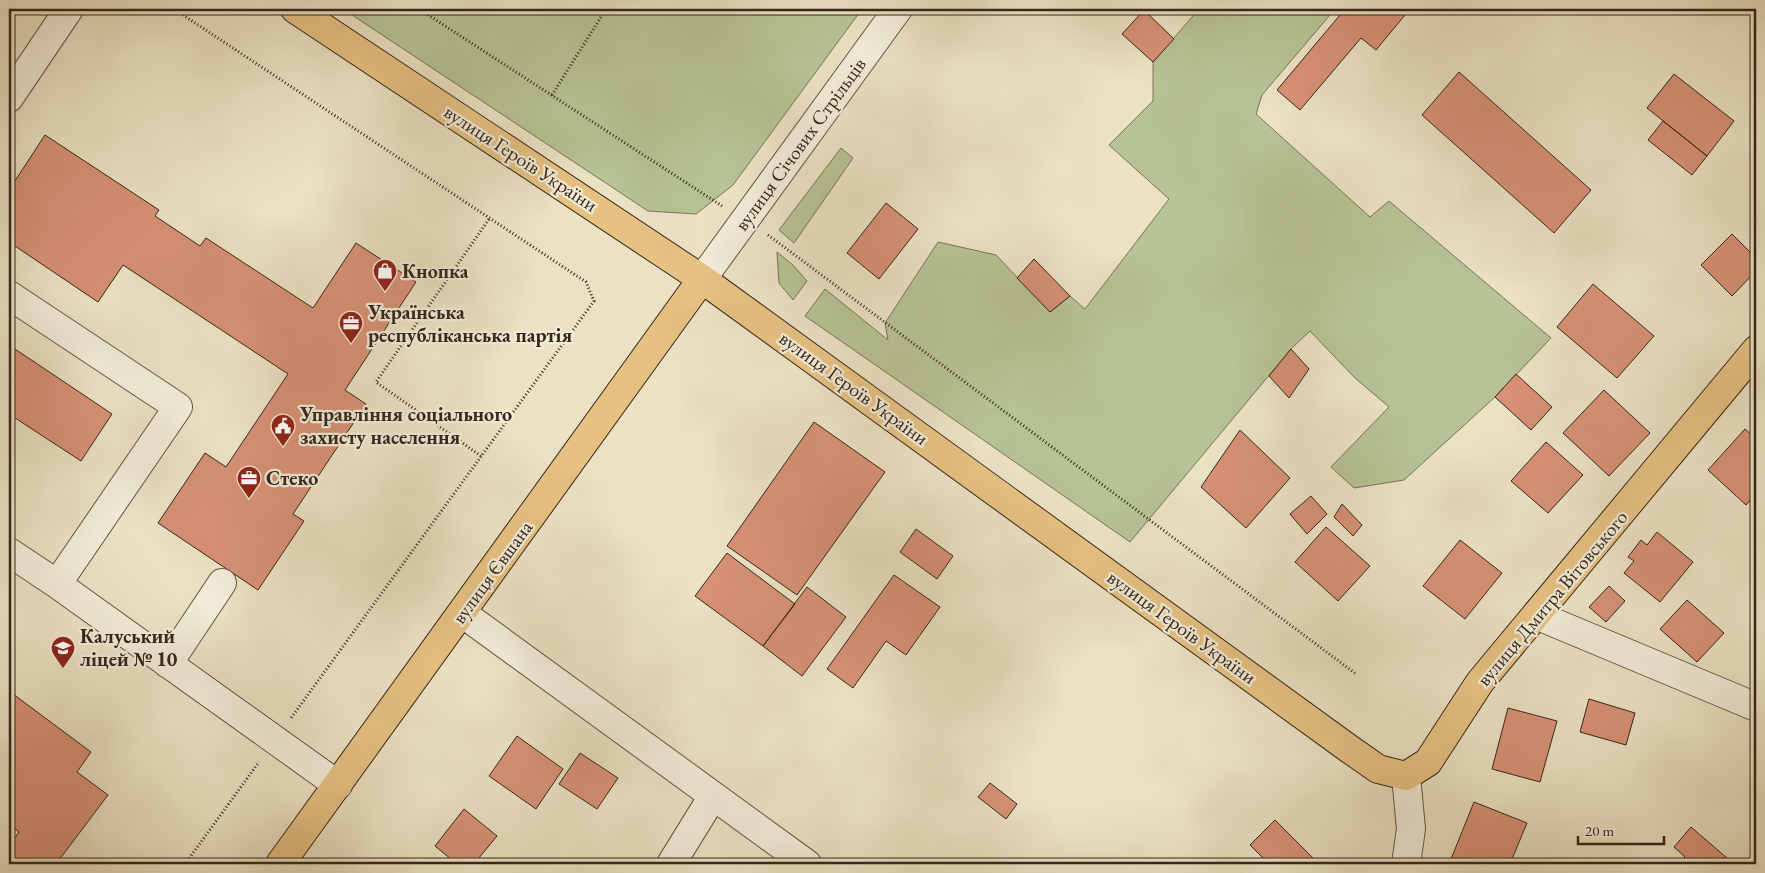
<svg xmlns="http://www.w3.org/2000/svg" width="1765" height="873" font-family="'EB Garamond',serif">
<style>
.green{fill:#b7c395;stroke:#767458}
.building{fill:#d79176;stroke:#35261a}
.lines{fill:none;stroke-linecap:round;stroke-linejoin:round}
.minor-casing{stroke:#625544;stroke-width:30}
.major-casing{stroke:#35261a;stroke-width:30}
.path{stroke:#35261a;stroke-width:3;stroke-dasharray:1 2.5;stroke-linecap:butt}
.minor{stroke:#f2ecd9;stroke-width:28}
.major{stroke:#e6c182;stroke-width:28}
.labels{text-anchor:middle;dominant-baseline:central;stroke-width:4.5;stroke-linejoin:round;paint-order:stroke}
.street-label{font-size:20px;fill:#35261a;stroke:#f2ecd9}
.poi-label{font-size:20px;font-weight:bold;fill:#35261a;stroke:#f2ecd9;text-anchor:start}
</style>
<rect width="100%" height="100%" fill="#ebe2c4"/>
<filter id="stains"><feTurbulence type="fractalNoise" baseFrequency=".004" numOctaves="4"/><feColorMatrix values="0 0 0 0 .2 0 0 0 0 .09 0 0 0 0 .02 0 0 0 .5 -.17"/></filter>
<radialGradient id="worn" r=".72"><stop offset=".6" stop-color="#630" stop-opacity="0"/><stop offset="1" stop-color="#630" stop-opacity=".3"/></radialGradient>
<path class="green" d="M 343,9 L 862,9 L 733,185 L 696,214 L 648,211 Z
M 1199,9 L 1335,9 L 1262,95 L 1256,114 L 1370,217 L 1389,201 L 1551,338 L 1495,397 L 1404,480 L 1354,488 L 1331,467 L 1389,407 L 1355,378 L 1310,331 L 1291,349 L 1130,542 L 805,316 L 825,289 L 888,340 L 885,323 L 938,242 L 996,255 L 1050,312 L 1070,296 L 1085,309 L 1169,199 L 1109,145 L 1153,101 L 1153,62 Z
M 841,148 L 853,158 L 794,243 L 779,230 Z
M 777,252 L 793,265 L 807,281 L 793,300 L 779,283 Z"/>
<path class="building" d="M 1345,9 L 1410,9 L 1376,50 L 1361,38 L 1300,110 L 1277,90 Z
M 1144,10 L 1174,39 L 1153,62 L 1122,34 Z
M 1459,72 L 1591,190 L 1554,233 L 1422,115 Z
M 1674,74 L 1734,121 L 1707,156 L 1647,108 Z
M 1663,121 L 1707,156 L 1692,175 L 1648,140 Z
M 45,135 L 159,210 L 155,216 L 200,246 L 206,238 L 313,308 L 356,243 L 416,282 L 345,390 L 366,404 L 293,514 L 304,521 L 258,590 L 158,523 L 205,453 L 226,467 L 288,374 L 123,265 L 98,302 L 9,242 L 9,190 Z
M 886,203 L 918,229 L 879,279 L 847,253 Z
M 1732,234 L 1756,258 L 1756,271 L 1732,296 L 1701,265 Z
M 1034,259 L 1070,296 L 1050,312 L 1017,278 Z
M 1593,284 L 1654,336 L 1617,378 L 1557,327 Z
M 9,345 L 112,414 L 81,461 L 9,414 Z
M 1291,349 L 1309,369 L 1289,398 L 1269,376 Z
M 1516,374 L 1552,407 L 1531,430 L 1495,397 Z
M 1604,390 L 1650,433 L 1609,476 L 1563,433 Z
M 814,422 L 885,472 L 797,595 L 727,546 Z
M 1745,429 L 1756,439 L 1756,493 L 1746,505 L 1708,470 Z
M 1240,430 L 1290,478 L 1246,528 L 1201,487 Z
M 1546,442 L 1583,475 L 1548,513 L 1511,481 Z
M 1311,496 L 1327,514 L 1307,534 L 1290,514 Z
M 1342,504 L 1362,525 L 1353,536 L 1334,517 Z
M 1326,527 L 1370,566 L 1338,601 L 1295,562 Z
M 916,529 L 953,556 L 937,579 L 900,552 Z
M 1657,532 L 1693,562 L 1660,602 L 1624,573 L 1634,561 L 1628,557 L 1641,540 L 1647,545 Z
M 1460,540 L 1502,573 L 1465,619 L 1423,586 Z
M 727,553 L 795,604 L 763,646 L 695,596 Z
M 894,575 L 940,607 L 906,655 L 886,641 L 853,688 L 827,669 Z
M 1609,586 L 1625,601 L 1606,622 L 1589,607 Z
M 807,587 L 846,617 L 802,676 L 763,646 Z
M 1687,600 L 1724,633 L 1697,662 L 1660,629 Z
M 9,691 L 91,752 L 77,772 L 108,795 L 56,864 L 9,864 L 9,846 L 19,832 L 9,824 Z
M 1589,699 L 1635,713 L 1626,745 L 1580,732 Z
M 1508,708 L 1557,721 L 1540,782 L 1492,769 Z
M 517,736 L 563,769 L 536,809 L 489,776 Z
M 580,753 L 618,778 L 597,809 L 559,784 Z
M 990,783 L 1017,804 L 1006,819 L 978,797 Z
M 1474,802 L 1527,823 L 1510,864 L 1449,864 Z
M 464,809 L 497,836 L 474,864 L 457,864 L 435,846 Z
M 1275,820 L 1319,864 L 1269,864 L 1250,845 Z
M 1691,827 L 1734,864 L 1679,864 L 1685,857 L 1674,847 Z"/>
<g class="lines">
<defs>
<path id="minor" d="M 9,98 L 69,9
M 702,279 L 898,9
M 9,295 L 178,407 L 57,584
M 9,552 L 57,584 L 338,785
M 462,613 L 807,864
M 1536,615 L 1756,707
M 168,664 L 222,583
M 671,864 L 713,796
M 1406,864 L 1411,829 L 1406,776"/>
<path id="major" d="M 295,9 L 702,279 L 1348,748 L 1378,769 L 1406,776 L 1428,762 L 1480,682 L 1756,350
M 280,864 L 702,279"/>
</defs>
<use href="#minor" class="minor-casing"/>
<use href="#major" class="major-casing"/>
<path class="path" d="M 174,9 L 586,282 L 594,301 L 291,718
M 419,9 L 722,206
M 552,95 L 606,9
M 768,235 L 1356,674
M 481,456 L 376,382 L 489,219
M 185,864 L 259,762"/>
<use href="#minor" class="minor"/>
<use href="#major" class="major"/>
</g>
<defs>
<symbol id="shop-pin" viewBox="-11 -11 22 30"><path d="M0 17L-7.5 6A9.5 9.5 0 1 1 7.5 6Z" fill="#8f2418" stroke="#f2ecd9"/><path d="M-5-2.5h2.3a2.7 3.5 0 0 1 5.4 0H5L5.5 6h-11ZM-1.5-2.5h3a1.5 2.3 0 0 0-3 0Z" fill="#fff"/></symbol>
<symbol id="office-pin" viewBox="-11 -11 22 30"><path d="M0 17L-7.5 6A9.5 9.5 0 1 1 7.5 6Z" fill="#8f2418" stroke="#f2ecd9"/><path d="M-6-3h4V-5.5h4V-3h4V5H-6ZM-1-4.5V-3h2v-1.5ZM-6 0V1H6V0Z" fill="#fff"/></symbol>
<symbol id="civic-pin" viewBox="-11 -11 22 30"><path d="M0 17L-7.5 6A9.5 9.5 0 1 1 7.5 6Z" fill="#8f2418" stroke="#f2ecd9"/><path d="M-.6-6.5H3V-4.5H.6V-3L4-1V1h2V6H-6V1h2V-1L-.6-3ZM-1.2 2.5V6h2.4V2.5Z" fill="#fff"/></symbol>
<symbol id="school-pin" viewBox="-11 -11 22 30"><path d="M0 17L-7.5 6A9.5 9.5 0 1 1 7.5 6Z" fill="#8f2418" stroke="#f2ecd9"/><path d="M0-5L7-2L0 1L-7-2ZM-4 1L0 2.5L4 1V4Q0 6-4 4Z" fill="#fff"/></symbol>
</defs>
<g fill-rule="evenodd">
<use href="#shop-pin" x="371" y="257" width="28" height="38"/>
<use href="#office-pin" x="337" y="309" width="28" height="38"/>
<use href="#civic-pin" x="269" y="412" width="28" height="38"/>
<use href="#office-pin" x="235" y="464" width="28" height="38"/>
<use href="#school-pin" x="49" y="634" width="28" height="38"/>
</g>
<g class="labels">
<g class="street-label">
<text transform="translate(800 144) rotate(-54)">вулиця Січових Стрільців</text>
<text transform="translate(521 158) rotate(33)">вулиця Героїв України</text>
<text transform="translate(854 388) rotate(36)">вулиця Героїв України</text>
<text transform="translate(492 572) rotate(-54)">вулиця Євшана</text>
<text transform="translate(1552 598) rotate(-50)">вулиця Дмитра Вітовського</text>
<text transform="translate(1182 627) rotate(36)">вулиця Героїв України</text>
</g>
<g class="poi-label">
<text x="402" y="271">Кнопка</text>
<text x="368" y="312">Українська<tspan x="368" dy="23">республіканська партія</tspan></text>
<text x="300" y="414">Управління соціального<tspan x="300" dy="23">захисту населення</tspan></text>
<text x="266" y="478">Стеко</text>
<text x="80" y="636">Калуський<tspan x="80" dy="23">ліцей № 10</tspan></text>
</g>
</g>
<rect width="1765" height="873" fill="none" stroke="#ebe2c4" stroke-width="30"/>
<rect x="10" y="10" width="1745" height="853" fill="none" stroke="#35261a" stroke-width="2.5"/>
<rect x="15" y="15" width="1735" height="843" fill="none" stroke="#35261a"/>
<path d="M1578 836v8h86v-8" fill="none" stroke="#35261a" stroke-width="2.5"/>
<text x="1585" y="836" font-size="15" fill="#35261a" stroke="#f2ecd9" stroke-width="4" paint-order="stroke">20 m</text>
<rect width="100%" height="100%" filter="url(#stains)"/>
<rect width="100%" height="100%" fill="url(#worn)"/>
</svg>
